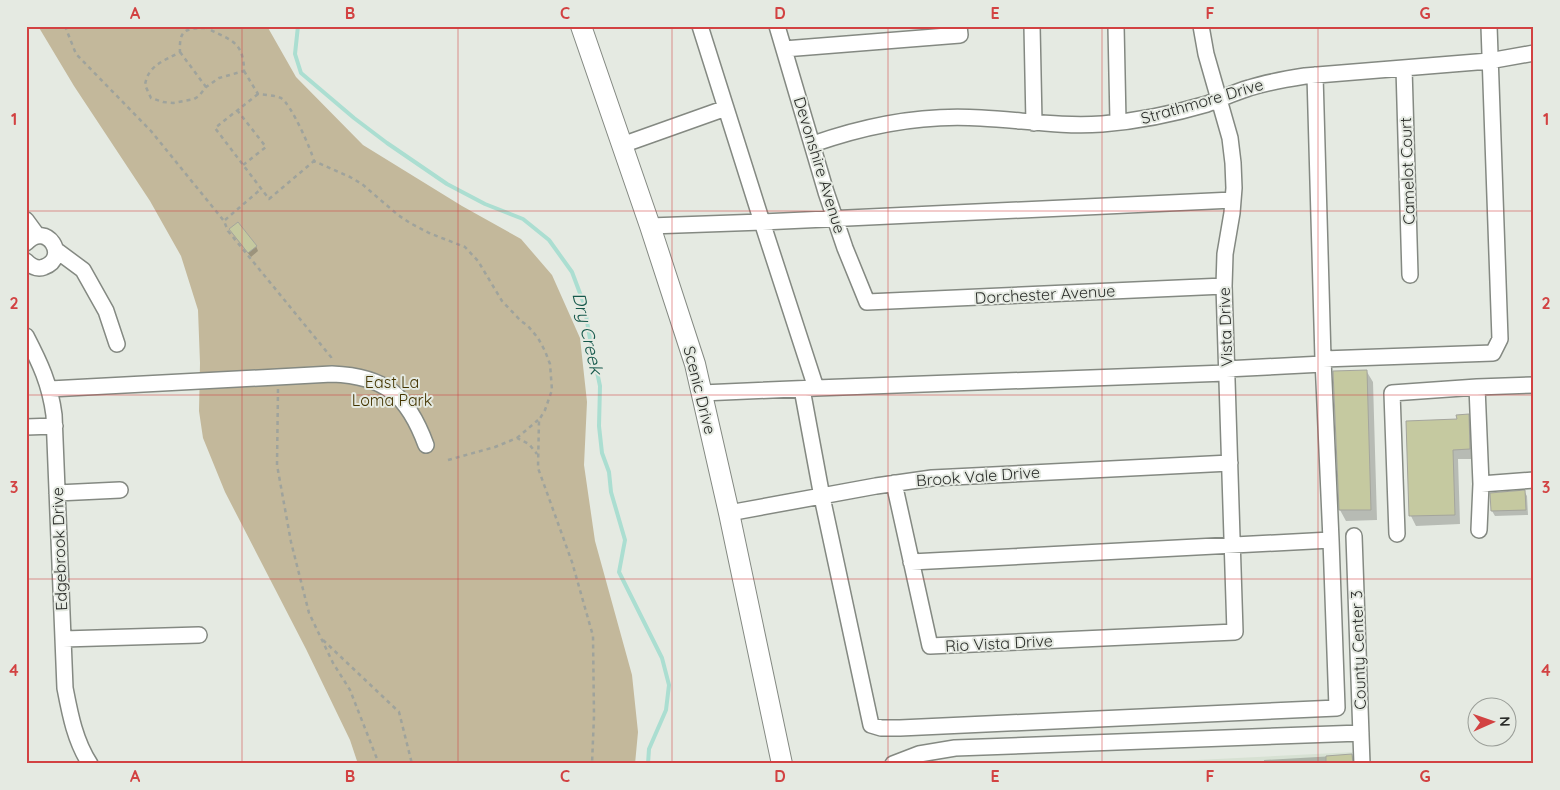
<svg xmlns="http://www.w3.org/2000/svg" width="1560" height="790" font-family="Quicksand,sans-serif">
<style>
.built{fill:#d7e1d3}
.green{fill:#c3b89b}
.shadow{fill:#0003}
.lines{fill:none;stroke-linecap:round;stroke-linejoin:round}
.stream{stroke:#abded1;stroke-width:4}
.building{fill:#c5c9a0;stroke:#a4a59d}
.minor-casing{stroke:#848982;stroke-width:18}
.major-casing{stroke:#848982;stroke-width:22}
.path{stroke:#9fa39c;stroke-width:2.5;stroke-dasharray:4 4;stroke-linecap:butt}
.minor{stroke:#fff;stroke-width:15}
.major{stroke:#fff;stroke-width:20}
.grid{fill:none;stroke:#d24242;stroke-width:1;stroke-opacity:0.55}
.labels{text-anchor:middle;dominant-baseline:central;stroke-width:4;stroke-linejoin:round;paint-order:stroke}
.street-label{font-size:16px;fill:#2a2c29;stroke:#e5eae2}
.park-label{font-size:16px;fill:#443500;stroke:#e5eae2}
.water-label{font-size:18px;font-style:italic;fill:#15584b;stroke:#e5eae2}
.neatline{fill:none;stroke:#d24242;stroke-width:2}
.grid-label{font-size:16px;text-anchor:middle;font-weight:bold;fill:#d24242}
</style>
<rect width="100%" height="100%" fill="#e5eae2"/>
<path class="built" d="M 1356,752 L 1356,764 L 1118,764 Z"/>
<path class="green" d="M 38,26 L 267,26 L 296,77 L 363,145 L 462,206 L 521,239 L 552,275 L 580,338 L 587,402 L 584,465 L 595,541 L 632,675 L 638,732 L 635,764 L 358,764 L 350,740 L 306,649 L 225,492 L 203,438 L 199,411 L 200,363 L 198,310 L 181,256 L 150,201 L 74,86 Z"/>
<path class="shadow" d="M 233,234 L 256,246 L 258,251 L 251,257 Z
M 1367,372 L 1373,382 L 1377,520 L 1346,521 L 1340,510 L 1334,373 Z
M 1468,416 L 1474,426 L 1475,459 L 1458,459 L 1460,524 L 1416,526 L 1411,516 L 1458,420 Z
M 1524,491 L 1527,496 L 1528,515 L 1495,516 L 1492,511 L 1492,494 Z
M 1352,755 L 1356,764 L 1264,764 L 1264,760 Z"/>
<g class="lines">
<path class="stream" d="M 298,26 L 295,54 L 301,73 L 354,118 L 387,143 L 447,184 L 485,204 L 523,219 L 549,240 L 572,272 L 584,304 L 590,339 L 600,386 L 599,426 L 602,453 L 609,472 L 611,492 L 625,540 L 619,572 L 662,658 L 669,685 L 666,710 L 649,749 L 648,764"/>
</g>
<path class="building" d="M 238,222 L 257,246 L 248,253 L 229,229 Z
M 1367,370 L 1371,510 L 1339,510 L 1333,371 Z
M 1469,414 L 1470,449 L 1453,450 L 1455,515 L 1409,516 L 1406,421 L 1457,419 L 1456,415 Z
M 1525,490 L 1526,510 L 1491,511 L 1490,493 Z
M 1352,754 L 1353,764 L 1326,764 L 1326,756 Z"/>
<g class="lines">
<defs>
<path id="minor" d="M 700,26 L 762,222 L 1233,200
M 777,26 L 826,192 L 845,248 L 867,302 L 1224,286
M 1032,26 L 1034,123
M 1116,26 L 1118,122
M 784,49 L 960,35 L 959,26
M 1404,68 L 1410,275
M 1315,75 L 1323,359 L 1493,353 L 1500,339 L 1489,26
M 813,144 C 867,125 924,114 981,118 C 1022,120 1061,127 1102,124 C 1138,121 1173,114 1207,104 C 1221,99 1235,92 1249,88 C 1268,82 1286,79 1305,76 L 1489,61 L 1534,53
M 622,145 L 726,108
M 26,220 L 37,235
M 650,226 L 762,222 L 816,388 L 702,393
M 26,243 C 47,220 70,258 44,267 C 37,270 31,266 26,261
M 56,250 L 83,270 L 106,311 L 117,344
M 26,336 C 40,363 50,384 54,415 L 65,688 C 70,714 75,741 90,764
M 1226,369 L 1323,364
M 816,388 L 1226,373
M 50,389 L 332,374 C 386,376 408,396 426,445
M 802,389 L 822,497 L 871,725 L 881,728 L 900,728 L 1337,708 L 1331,540
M 26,427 L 55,426
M 894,483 L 930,646 L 1235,632 L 1224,286 L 1225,254 L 1232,213 L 1234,188 L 1233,163 L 1230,138 L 1206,54 L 1201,26
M 1481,484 L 1534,480
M 57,493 L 120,490
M 729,513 L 876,486 L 932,478 L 1230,463
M 1479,530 L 1481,484 L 1477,387 L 1534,385
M 1397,534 L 1392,393 L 1477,387
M 1354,536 L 1362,764
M 911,562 L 1331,540 L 1323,359
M 63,639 L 199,635
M 893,764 L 919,754 L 955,748 L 1361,733"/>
<path id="major" d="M 581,26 L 650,226 L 695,364 L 729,513 L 782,764"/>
</defs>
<use href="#minor" class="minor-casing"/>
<use href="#major" class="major-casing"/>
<path class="path" d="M 65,26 L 76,54 L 151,131 L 224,221 L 228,231 L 331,357 L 332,361
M 204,26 C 226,40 244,38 244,71 L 219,78 L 206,87 L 199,96 L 194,99 L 173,103 L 163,102 L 151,98 L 145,85 C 148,65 164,61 180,52 C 179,31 184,28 205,28
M 180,52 L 206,87
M 244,71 L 258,94 C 265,95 274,95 281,98 C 291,104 311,149 314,161 L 350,177 L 362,184 L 398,215 L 410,223 L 429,233 L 465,247 L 478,261 L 502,301 L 521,321 L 528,326 L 538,338 L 545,351 L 550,364 L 552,390 L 545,410 L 539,420 L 538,468 L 572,562 L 593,636 L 594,716 L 592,764
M 258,94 L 215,128 L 269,199 L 314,161
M 237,110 L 266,147 L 243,165
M 225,220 L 261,189
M 278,389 L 277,465 L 291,542 L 309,613 L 333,663 L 350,690 L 379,764
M 517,438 L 538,420
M 448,460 L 495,447 L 517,438 L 529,444 L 537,454
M 323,640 L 399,712 L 412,764"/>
<use href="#minor" class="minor"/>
<use href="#major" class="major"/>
</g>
<path class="grid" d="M 242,26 L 242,764M 458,26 L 458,764M 672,26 L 672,764M 888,26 L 888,764M 1102,26 L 1102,764M 1318,26 L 1318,764M 26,211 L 1534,211M 26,395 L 1534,395M 26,579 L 1534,579"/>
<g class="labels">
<g class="street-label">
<text transform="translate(1202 101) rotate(-16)">Strathmore Drive</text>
<text transform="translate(820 165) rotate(73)">Devonshire Avenue</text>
<text transform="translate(1407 171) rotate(-92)">Camelot Court</text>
<text transform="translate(1045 294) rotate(-3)">Dorchester Avenue</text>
<text transform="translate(1225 327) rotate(-92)">Vista Drive</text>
<text transform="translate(700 390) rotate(76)">Scenic Drive</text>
<text transform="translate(978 476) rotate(-4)">Brook Vale Drive</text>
<text transform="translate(59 549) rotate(-92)">Edgebrook Drive</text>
<text transform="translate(999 643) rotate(-3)">Rio Vista Drive</text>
<text transform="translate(1358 650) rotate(-92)">County Center 3</text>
</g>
<g class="park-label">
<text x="392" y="382">East La<tspan x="392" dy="18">Loma Park</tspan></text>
</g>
<g class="water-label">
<text transform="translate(588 333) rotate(77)">Dry Creek</text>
</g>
</g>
<rect width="1560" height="790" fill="none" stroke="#e5eae2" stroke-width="55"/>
<g transform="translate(1492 722) rotate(88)"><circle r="24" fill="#e5eae2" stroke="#9a9e98"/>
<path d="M0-4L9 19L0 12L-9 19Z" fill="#d24242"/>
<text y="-8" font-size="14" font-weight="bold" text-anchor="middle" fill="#2a2c29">N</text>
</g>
<rect x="28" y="28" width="1504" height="734" class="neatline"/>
<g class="grid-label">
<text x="135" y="19">A</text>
<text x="350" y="19">B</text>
<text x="565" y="19">C</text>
<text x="780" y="19">D</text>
<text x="995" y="19">E</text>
<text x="1210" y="19">F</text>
<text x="1425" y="19">G</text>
<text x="14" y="125">1</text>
<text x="1546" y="125">1</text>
<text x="14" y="309">2</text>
<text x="1546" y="309">2</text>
<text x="14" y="493">3</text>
<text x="1546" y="493">3</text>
<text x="14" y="676">4</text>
<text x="1546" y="676">4</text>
<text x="135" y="782">A</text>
<text x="350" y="782">B</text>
<text x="565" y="782">C</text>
<text x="780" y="782">D</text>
<text x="995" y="782">E</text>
<text x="1210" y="782">F</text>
<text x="1425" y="782">G</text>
</g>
</svg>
